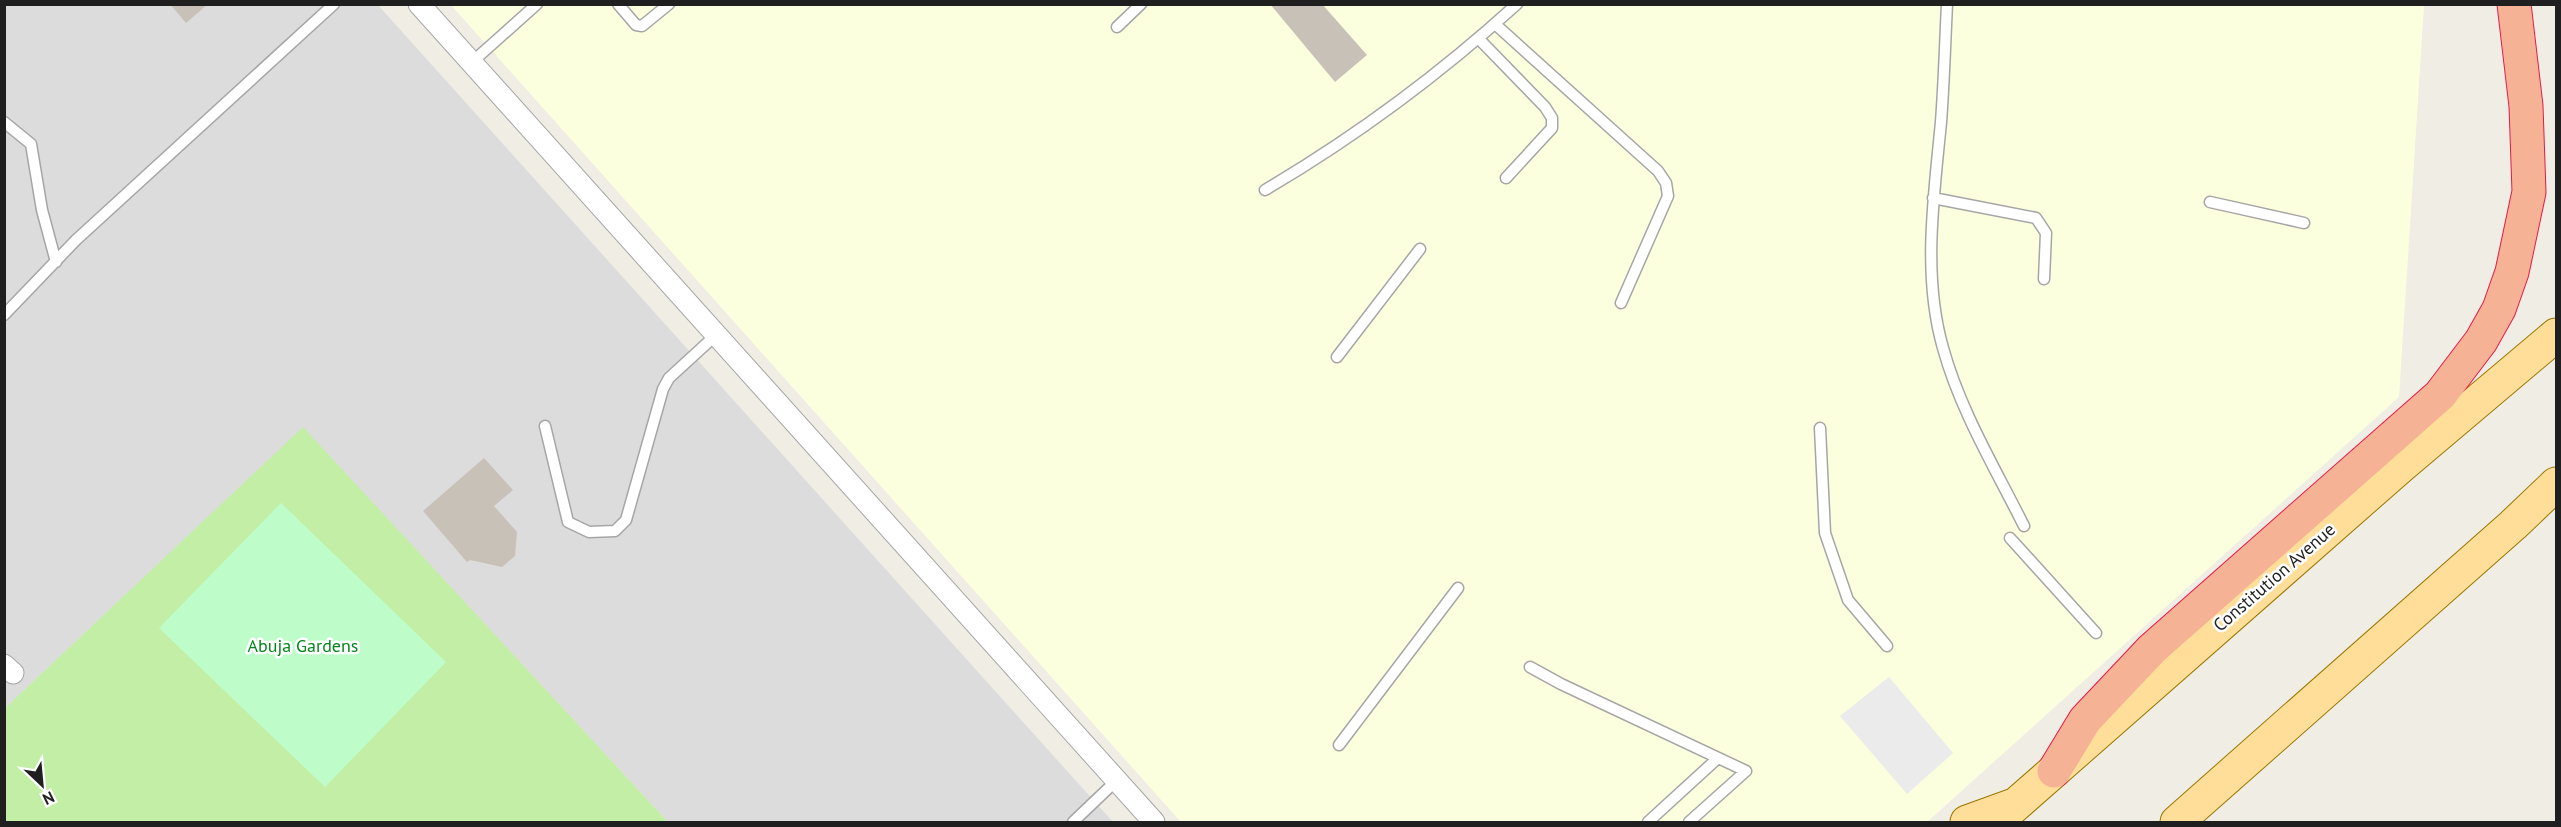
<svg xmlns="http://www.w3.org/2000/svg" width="2561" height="827" font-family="'PT Sans',sans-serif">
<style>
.residential{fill:#dddcdc}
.education{fill:#fcffde}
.grass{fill:#c2eea6}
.park{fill:#befdca}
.parking{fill:#ebebeb}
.building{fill:#c8c1b7}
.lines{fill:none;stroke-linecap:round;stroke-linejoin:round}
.service-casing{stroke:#a6a6a6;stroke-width:13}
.minor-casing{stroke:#a6a6a6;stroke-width:23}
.primary-casing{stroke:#970;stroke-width:35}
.trunk-casing{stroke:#e81849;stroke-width:35}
.service{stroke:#fff;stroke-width:10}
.minor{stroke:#fff;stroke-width:21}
.primary{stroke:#ffde9a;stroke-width:33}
.trunk{stroke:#f6b294;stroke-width:33}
.labels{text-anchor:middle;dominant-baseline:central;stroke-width:5;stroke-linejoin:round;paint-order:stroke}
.street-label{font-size:18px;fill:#1f1f1f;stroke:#fff}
.park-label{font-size:18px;fill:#04861c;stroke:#fff}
</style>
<rect width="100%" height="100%" fill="#f0eee4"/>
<path class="residential" d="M 5,5 L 378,5 L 1113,822 L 668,822 L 303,428 L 5,708 Z"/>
<path class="education" d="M 451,5 L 2424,5 L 2399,397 L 1927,822 L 1181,822 Z"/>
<path class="grass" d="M 303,427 L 668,822 L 5,822 L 5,708 Z"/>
<path class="park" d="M 281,503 L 446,662 L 325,787 L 159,628 Z"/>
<path class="parking" d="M 1889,677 L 1953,753 L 1907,794 L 1840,716 Z"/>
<path class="building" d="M 170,4 L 208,4 L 186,23 Z
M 1270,4 L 1322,4 L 1367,55 L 1335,82 Z
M 484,458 L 513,490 L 494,506 L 517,532 L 515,556 L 502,567 L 470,560 L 467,562 L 423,511 Z"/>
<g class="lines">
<defs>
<path id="service" d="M 618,4 L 636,25 L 642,26 L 669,4
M 1947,4 C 1945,44 1944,83 1941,122 C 1934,196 1922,275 1943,348 C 1960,410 1995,468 2024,526
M 1495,24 L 1658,171 L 1666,183 L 1668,196 L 1621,303
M 1117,27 L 1141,4
M 1479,39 L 1545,107 L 1552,118 L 1552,128 L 1506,178
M 471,63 L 537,4
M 4,122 L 31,144 L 42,210 L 56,262
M 1265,190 C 1355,137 1440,74 1517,4
M 1933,198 L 2036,218 L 2046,233 L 2044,279
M 2210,202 L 2304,223
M 4,315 L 76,240 L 334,4
M 1337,357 L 1420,249
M 545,426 L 568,522 L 589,532 L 615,531 L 626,520 L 663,389 L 669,378 L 716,335
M 1820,428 L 1825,533 L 1848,600 L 1887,646
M 2010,538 L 2096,633
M 1530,667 L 1561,684 L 1746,771 L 1689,822
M 1339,745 L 1458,588
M 1073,822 L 1116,781
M 1648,822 L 1718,758"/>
<path id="minor" d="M 419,4 L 1154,822
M 4,665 L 13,673"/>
<path id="primary" d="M 1967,822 L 2014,805
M 1996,822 L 2401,466 L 2556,335
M 2177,822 L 2513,525 L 2556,484"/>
<path id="trunk" d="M 2054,771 L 2085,720 L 2152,649 L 2440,395 L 2481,341 L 2499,309 L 2512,272 L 2529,192 L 2526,106 L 2514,4"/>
</defs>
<use href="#service" class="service-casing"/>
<use href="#minor" class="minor-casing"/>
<use href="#primary" class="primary-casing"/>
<use href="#trunk" class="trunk-casing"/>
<use href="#service" class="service"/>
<use href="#minor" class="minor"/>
<use href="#primary" class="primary"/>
<use href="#trunk" class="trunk"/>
</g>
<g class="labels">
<g class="street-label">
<text transform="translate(2274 577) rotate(-41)">Constitution Avenue</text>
</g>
<g class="park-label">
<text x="303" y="645">Abuja Gardens</text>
</g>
</g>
<rect width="2561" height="827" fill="none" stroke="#1f1f1f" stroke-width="12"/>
<g transform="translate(42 785) rotate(154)" stroke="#ffffff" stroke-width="4.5" paint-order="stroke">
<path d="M0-4.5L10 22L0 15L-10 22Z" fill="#1f1f1f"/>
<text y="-9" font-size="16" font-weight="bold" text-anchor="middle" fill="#1f1f1f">N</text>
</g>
</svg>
